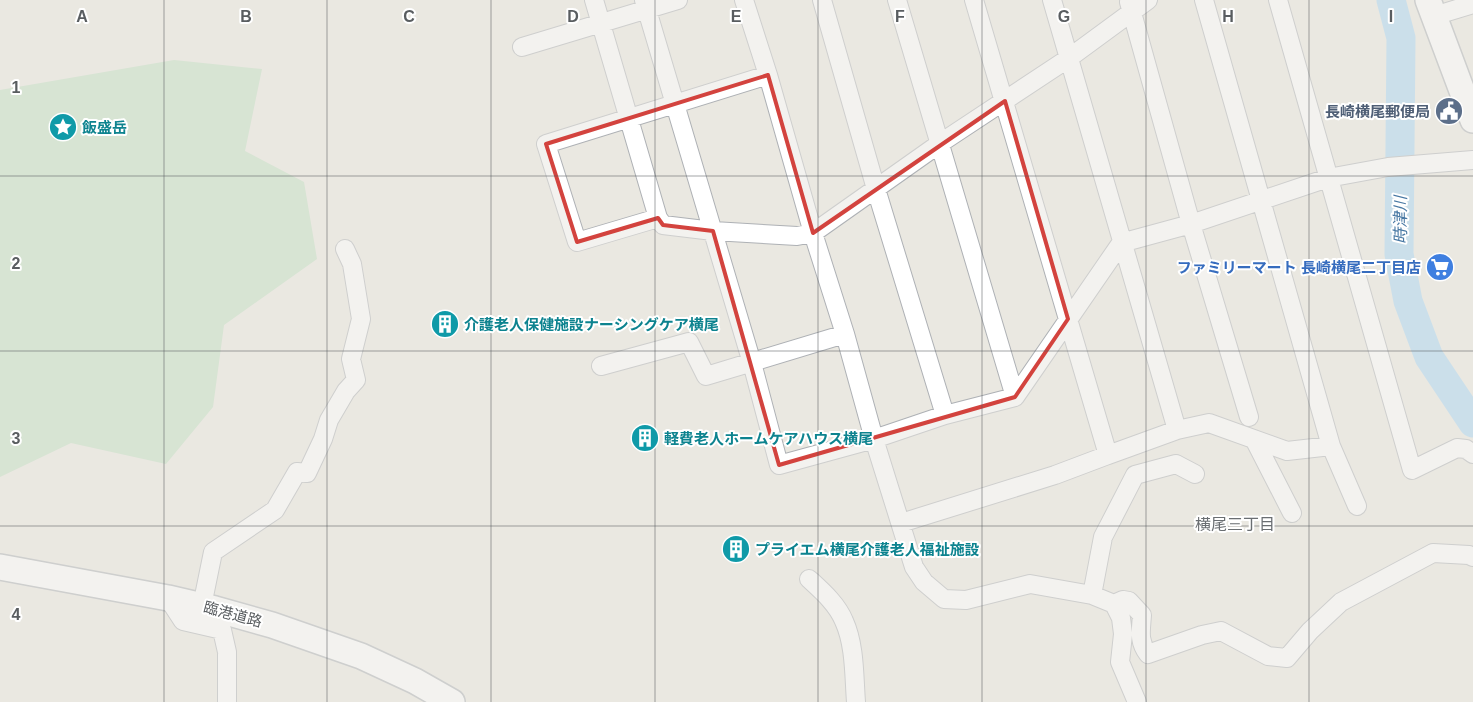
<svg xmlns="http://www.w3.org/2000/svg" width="1473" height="702" font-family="Helvetica,'Noto Sans JP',sans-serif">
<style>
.green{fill:#c1e0c0}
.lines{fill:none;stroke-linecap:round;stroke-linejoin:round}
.river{stroke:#a7d6f4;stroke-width:29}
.street-casing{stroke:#aeb1b5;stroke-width:20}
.secondary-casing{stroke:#adb1b5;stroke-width:28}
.street{stroke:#fff;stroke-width:18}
.secondary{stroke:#fff;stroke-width:25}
.marked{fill:none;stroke:#d3433e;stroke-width:4;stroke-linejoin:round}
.grid{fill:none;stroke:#595d60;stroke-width:1;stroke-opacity:0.55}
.labels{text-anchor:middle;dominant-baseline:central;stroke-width:4;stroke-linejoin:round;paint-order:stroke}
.service-label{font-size:15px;font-weight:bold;fill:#4e5e75;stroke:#fff;text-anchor:end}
.culture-label{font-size:15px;font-weight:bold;fill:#0d838f;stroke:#fff;text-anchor:start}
.shop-label{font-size:15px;font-weight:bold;fill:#366cbe;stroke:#fff;text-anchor:end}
.street-label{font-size:15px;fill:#595d60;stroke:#fff}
.water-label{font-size:16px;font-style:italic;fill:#4878a3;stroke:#fff}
.neighbourhood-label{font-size:16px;fill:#6a6e72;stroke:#fff}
.grid-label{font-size:16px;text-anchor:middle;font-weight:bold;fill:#595d60;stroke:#fff;stroke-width:4;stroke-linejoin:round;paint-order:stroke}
</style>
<rect width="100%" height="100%" fill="#eae8e1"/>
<path class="green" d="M 174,60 L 262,69 L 245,151 L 304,182 L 317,259 L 224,325 L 213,407 L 166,464 L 71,443 L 0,477 L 0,90 Z"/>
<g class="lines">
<path class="river" d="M 1391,0 L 1401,38 L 1399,254 L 1408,301 L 1429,357 L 1473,423"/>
<defs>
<path id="street" d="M 594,0 L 658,218 L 663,225 L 713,231 L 797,236 L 813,233 L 939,144 L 1069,58 L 1148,0
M 644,0 L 752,363 L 779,465 L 874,439 L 945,415 L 1015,397 L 1121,243 L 1191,224 L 1328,178 L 1388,167 L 1473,160
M 744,0 L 768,75 L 813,233 L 845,334 L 874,439 L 914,567 L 924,582 L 944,599 L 966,600 L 1030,584 L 1092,595 L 1114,604 L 1121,618 L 1123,634 L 1120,662 L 1137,702
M 822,0 L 876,189 L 945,415
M 897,0 L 1015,397
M 1052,0 L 1177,430
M 1204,0 L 1331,446 L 1357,506
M 1278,0 L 1412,470 L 1457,448 L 1466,449 L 1473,454
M 1129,2 L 1191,224 L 1249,417
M 1434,16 L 1473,4
M 522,47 L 678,0
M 658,218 L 577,242 L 546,144 L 768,75
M 601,366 L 689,342 L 706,376 L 845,334
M 1254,439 L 1292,513
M 1108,455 L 1177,430 L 1209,423 L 1287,451 L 1331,446
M 901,523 L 1055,475 L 1108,455 L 974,0
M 809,579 C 822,591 837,604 844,621 C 855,645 854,676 856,702
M 1092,595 L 1103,537 L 1135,475 L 1176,464 L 1195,474
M 168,598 L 183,621 L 222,630 L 227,652 L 227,702
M 1114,604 L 1123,600 L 1129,601 L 1142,615 C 1141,630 1138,641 1148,654 L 1202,635 L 1221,631 L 1268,656 L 1287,658 L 1310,631 L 1341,602 L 1433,553 L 1469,555 L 1473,557
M 202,606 L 213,552 L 275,510 L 297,472 L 307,473 L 323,439 L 329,420 L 346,391 L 356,380 L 351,359 L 361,319 L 352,264 L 345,249"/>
<path id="secondary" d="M 1428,0 L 1473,120
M 0,567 L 168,598 L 215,609 L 272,625 L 361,656 L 415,681 L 452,702"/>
</defs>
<use href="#street" class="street-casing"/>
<use href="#secondary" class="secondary-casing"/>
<use href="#street" class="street"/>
<use href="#secondary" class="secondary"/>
</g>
<path d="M0 0H1473V702H0ZM 768,75 L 813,233 L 1005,101 L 1068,319 L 1015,397 L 779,465 L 713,231 L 663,225 L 658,218 L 577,242 L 546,144 Z" fill="#eae8e1" fill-opacity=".55" fill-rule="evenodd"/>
<path class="marked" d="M 768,75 L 813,233 L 1005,101 L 1068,319 L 1015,397 L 779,465 L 713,231 L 663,225 L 658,218 L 577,242 L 546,144 Z"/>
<path class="grid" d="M 164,0 L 164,702M 327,0 L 327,702M 491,0 L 491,702M 655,0 L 655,702M 818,0 L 818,702M 982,0 L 982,702M 1146,0 L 1146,702M 1309,0 L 1309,702M 0,176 L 1473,176M 0,351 L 1473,351M 0,526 L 1473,526"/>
<defs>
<symbol id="civic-disc" viewBox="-11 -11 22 22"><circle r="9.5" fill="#5c6f8a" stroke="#fff"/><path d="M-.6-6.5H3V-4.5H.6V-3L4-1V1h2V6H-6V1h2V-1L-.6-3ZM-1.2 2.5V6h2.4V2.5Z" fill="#fff"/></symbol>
<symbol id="sight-disc" viewBox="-11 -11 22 22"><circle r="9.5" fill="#0f9aa8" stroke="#fff"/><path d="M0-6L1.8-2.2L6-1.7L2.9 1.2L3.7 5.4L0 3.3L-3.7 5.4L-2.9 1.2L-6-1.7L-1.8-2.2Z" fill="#fff"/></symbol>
<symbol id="supermarket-disc" viewBox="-11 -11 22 22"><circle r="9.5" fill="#3f7fe0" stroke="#fff"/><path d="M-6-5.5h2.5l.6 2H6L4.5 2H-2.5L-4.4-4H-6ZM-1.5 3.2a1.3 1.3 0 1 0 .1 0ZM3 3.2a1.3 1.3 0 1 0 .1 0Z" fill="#fff"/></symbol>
<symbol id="building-disc" viewBox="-11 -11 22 22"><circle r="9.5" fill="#0f9aa8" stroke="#fff"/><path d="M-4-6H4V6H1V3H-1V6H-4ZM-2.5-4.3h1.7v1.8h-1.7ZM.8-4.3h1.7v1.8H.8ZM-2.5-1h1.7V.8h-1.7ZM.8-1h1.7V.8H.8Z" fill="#fff"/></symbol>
</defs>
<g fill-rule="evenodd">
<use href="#civic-disc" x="1433" y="95" width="32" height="32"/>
<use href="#sight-disc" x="47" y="111" width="32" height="32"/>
<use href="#supermarket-disc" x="1424" y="251" width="32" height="32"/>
<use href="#building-disc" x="429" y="308" width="32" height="32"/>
<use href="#building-disc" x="629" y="422" width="32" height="32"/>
<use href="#building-disc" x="720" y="533" width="32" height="32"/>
</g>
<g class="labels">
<g class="service-label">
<text x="1430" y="111">長崎横尾郵便局</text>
</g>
<g class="culture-label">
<text x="82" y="127">飯盛岳</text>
<text x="464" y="324">介護老人保健施設ナーシングケア横尾</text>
<text x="664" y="438">軽費老人ホームケアハウス横尾</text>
<text x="755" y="549">プライエム横尾介護老人福祉施設</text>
</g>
<g class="shop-label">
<text x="1421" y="267">ファミリーマート 長崎横尾二丁目店</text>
</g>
<g class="street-label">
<text transform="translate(233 614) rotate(15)">臨港道路</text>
</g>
<g class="water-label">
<text transform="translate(1400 220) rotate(-90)">時津川</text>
</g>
<g class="neighbourhood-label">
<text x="1235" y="524">横尾三丁目</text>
</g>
</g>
<g class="grid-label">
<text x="82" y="22">A</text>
<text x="246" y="22">B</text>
<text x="409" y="22">C</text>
<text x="573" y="22">D</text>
<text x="736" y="22">E</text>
<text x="900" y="22">F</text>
<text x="1064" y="22">G</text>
<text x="1228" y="22">H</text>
<text x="1391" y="22">I</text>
<text x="16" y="93">1</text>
<text x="16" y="269">2</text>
<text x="16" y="444">3</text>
<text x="16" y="620">4</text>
</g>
</svg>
